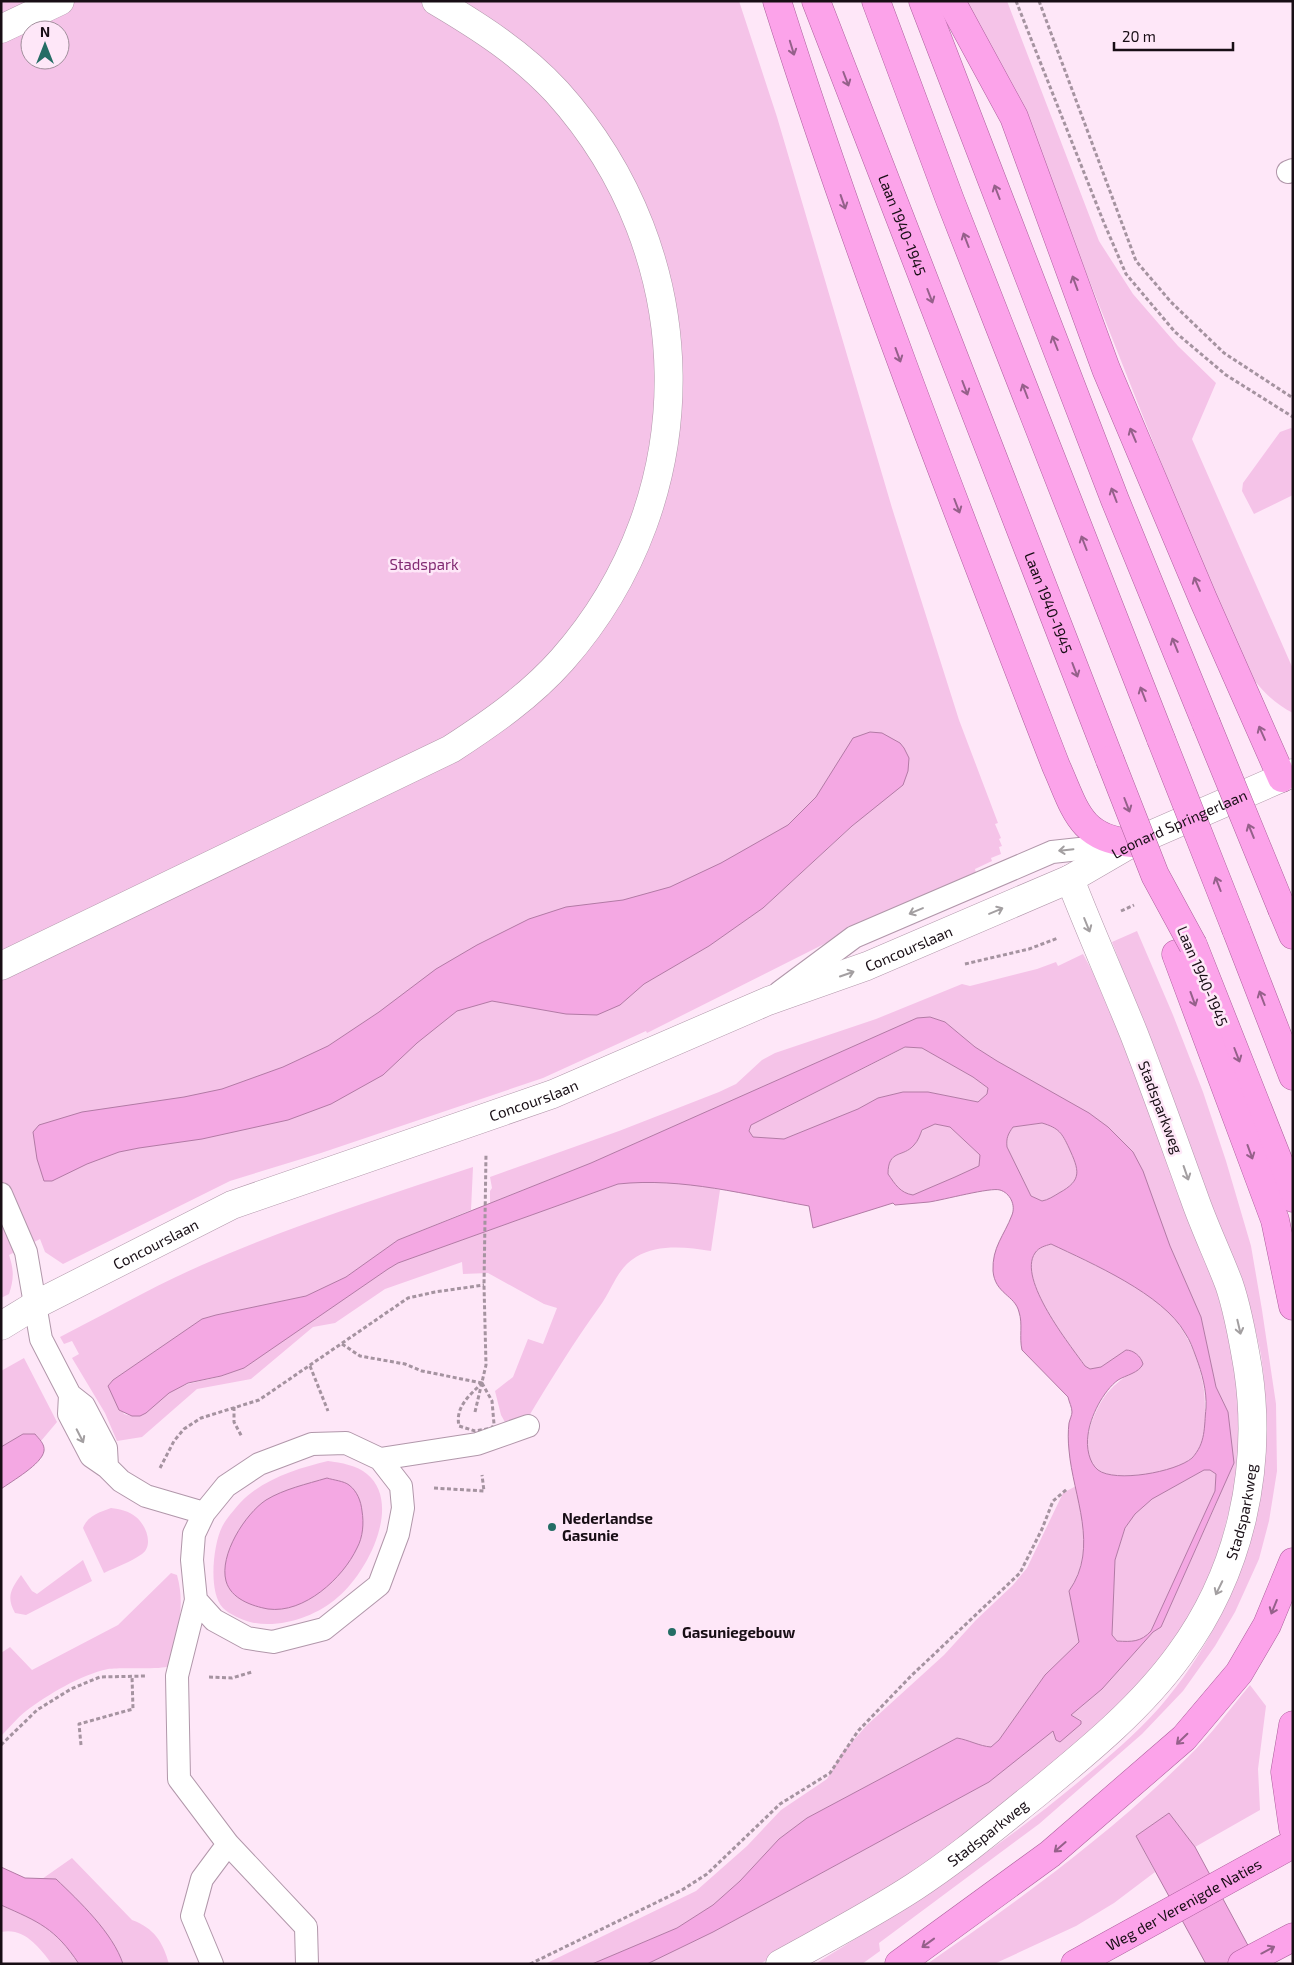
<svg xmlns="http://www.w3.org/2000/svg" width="1294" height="1965" font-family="'Exo 2',sans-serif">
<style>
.green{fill:#f5c3e8;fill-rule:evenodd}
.water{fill:#f4a8e3;stroke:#b27aa5;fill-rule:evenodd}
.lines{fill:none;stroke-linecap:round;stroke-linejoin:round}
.service-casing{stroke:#b197aa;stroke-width:24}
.pedestrian-casing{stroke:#b197aa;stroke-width:29}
.minor-casing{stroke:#b197aa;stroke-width:29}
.secondary-casing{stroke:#b197aa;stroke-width:29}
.trunk-casing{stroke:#ac609c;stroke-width:29}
.path{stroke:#a593a0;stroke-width:3;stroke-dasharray:4 2.5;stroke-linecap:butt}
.service{stroke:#fff;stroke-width:22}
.pedestrian{stroke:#fff;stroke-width:28}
.minor{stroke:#fff;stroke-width:28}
.secondary{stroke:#fff;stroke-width:28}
.trunk{stroke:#fca3ea;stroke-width:28}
.trunk-bridge-casing{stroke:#ac609c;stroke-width:29;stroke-linecap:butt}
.trunk-bridge{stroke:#fca3ea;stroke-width:28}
.oneway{stroke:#95608a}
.oneway2{stroke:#a39fa1}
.poi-dot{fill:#246d65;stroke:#fee7f8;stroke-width:2}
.labels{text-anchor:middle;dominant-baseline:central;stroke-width:5;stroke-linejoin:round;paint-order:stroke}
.street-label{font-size:15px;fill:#180e15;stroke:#fee7f8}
.park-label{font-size:15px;fill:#822b73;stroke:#fee7f8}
.poi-label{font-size:15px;font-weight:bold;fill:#180e15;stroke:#fee7f8;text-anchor:start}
</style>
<rect width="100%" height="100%" fill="#fee7f8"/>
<path class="green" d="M 1,1 L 739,1 L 777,117 L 892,508 L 959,720 L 998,823 L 995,824 L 1001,838 L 999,839 L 1002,846 L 999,847 L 1001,854 L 991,858 L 992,861 L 975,869 L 976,873 L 850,928 L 828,942 L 647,1033 L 646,1031 L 543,1078 L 321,1153 L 230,1181 L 63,1264 L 45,1252 L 40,1239 L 9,1255 C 14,1270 14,1279 9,1294 L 1,1298 ZM 30,30 L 60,30 L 60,60 L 30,60 ZM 870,810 L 763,908 L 709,946 L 644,984 L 620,1005 L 499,1001 Z
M 964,1 L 1007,1 L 1099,241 L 1133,294 L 1178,346 L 1216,383 L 1192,439 L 1293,669 L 1293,713 C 1268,700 1256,683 1240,662 L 1054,191 Z
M 1291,428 L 1293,429 L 1293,495 L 1254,514 L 1242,491 L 1243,483 L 1280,432 Z
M 1137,931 L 1173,1015 L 1203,1092 L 1226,1161 L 1251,1246 L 1262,1310 L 1276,1404 L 1277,1471 L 1269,1521 L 1259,1559 L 1235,1612 L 1215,1646 L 1183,1691 L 1142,1734 L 1039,1824 L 879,1943 L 880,1951 L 862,1964 L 815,1964 C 905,1908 994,1852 1076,1784 C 1105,1760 1134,1736 1159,1708 C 1242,1613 1280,1480 1261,1355 C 1256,1328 1248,1302 1239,1277 L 1112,942 Z
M 1083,954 L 1096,978 L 1106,1000 L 1215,1285 L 1233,1351 L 1240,1421 L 1235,1488 L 1215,1565 L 1194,1612 L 1157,1668 L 1066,1757 L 925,1864 L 848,1913 L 760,1964 L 647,1964 L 713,1932 L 989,1782 L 1053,1730 L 1056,1734 L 1081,1720 L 1071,1715 L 1102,1689 L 1153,1632 L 1161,1627 L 1218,1500 L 1228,1412 L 1216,1387 L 1201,1317 L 1170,1246 L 1089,1114 L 997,1061 L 975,1047 L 945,1022 L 930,1017 L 917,1019 L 591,1163 L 490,1203 L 490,1191 L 492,1188 L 490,1177 L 619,1131 L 719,1092 L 736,1084 L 762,1060 L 775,1053 L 876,1019 L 962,984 L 970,986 L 1037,969 L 1056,962 L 1058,966 Z
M 906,1047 L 922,1048 L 973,1077 L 988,1088 L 987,1094 L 978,1102 L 928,1092 L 903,1092 L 878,1098 L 858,1109 L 784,1139 L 753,1137 L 749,1131 L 751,1125 Z
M 1042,1123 C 1059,1128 1062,1133 1069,1148 C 1079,1170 1083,1180 1059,1193 C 1054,1196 1048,1200 1042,1201 L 1031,1196 L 1007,1147 C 1006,1138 1008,1134 1013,1127 Z
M 935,1124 L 950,1127 L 980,1155 L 979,1166 L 955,1177 L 913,1195 C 899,1193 895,1184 888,1174 C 888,1153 897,1158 910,1149 C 922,1140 915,1131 935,1124 Z
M 473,1167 L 471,1210 L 398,1240 L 346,1277 L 306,1296 L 216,1315 L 202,1319 L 113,1380 L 108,1386 L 124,1414 C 148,1422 153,1402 170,1392 C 187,1382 204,1381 222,1376 C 230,1373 237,1370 244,1368 L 388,1269 L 398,1263 L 618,1184 C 652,1180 687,1182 720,1190 L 711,1251 C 686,1247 658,1244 636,1257 C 617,1268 612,1290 600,1306 C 574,1342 552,1378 529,1416 L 506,1424 L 501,1415 L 495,1391 L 513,1377 L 528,1339 L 543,1344 L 557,1308 L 544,1304 L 488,1273 L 463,1274 L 462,1262 L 385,1289 L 335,1323 L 313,1327 L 251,1379 L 197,1389 L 142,1437 L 117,1441 L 105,1413 L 72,1358 L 79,1354 L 72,1341 L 64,1344 L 60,1337 C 107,1313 154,1286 202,1265 C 290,1226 382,1197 473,1167 Z
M 1051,1244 C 1083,1260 1124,1277 1152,1297 C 1179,1318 1195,1346 1202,1379 C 1205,1392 1205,1403 1205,1416 C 1205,1426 1206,1434 1202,1443 C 1191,1469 1159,1474 1134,1475 C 1123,1475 1107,1478 1098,1470 C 1084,1459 1087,1438 1091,1424 C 1103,1392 1114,1383 1142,1366 L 1142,1360 L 1126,1350 L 1101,1367 L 1090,1369 L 1085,1366 C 1070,1345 1017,1279 1035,1253 C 1039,1247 1045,1246 1051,1244 Z
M 24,1358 L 57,1422 L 41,1441 L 35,1434 L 23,1434 L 1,1447 L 1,1371 Z
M 328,1461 C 341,1463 357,1465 367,1474 C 403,1504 367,1573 338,1597 C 316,1617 279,1629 250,1622 C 242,1620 229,1614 223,1608 C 208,1593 213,1545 222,1527 C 226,1519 234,1510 240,1503 C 261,1480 298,1468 328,1461 Z
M 1204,1470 L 1210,1470 L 1216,1474 L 1215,1491 L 1151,1631 C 1141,1642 1132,1642 1117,1641 L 1112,1635 L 1115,1560 L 1125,1529 L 1134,1514 L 1152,1499 Z
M 1076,1486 C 1085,1520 1090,1561 1069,1591 L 1079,1642 L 1045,1675 L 999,1740 L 991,1747 C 979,1746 969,1740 957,1738 L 807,1818 L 779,1839 L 740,1881 L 713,1905 L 677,1928 L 592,1964 L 545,1964 L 696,1891 L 747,1846 L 781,1810 L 827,1779 L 842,1753 L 867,1725 L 944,1655 L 976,1620 L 1013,1585 L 1027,1568 L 1063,1493 Z
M 111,1508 C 120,1509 129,1511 136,1517 C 146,1525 154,1545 142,1554 C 131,1562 116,1567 104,1573 L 83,1528 C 87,1516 100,1512 111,1508 Z
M 83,1560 L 92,1581 L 26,1615 L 15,1613 C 6,1597 11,1589 21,1575 L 32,1591 L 37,1594 Z
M 171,1573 L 177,1575 C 186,1607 177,1635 169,1666 C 162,1670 121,1667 108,1669 C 80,1675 49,1694 26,1711 C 17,1718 9,1728 1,1736 L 1,1653 L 10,1647 L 32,1670 L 118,1625 Z
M 1250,1685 L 1266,1706 L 1258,1769 L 1260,1810 L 1195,1847 L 1169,1813 L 1136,1836 L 1155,1872 L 1114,1903 L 1076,1926 L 994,1964 L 927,1964 C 1018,1901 1109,1835 1188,1757 C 1211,1735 1230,1709 1250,1685 Z
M 72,1858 L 132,1920 C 154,1928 163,1942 169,1964 L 123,1964 L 106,1934 L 42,1879 Z
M 1,1905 C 39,1922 55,1928 79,1964 L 52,1964 C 39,1947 24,1927 1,1932 Z"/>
<path class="water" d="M 870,732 L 882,733 L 900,743 L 904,748 L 909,758 L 908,771 L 903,785 L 852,826 L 763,908 L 709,946 L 644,984 L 620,1005 L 597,1015 L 566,1014 L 492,1001 L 457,1011 L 417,1043 L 383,1075 L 331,1104 L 288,1120 L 202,1139 L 139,1148 L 119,1152 L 87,1164 L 52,1181 L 44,1181 L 37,1159 L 33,1132 L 39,1125 L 82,1112 L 184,1097 L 222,1089 L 283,1067 L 328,1046 L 379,1012 L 436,969 L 477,945 L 529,919 L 566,907 L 623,900 L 670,887 L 721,863 L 788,825 L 816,797 L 853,738 Z
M 930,1017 L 945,1022 L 975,1047 L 997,1061 L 1089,1113 L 1108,1127 L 1133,1152 L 1143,1171 L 1170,1246 L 1201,1317 L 1216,1387 L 1228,1412 L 1234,1463 L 1161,1627 L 1153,1632 L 1102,1689 L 1071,1715 L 1081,1721 L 1081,1724 L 1060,1742 L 1056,1740 L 1053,1731 L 989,1782 L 713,1932 L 647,1964 L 592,1964 L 677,1928 L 713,1905 L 740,1881 L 779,1839 L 807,1818 L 957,1738 C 969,1740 979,1746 991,1747 L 999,1740 L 1045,1675 L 1079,1642 L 1069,1591 C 1100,1547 1073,1497 1069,1450 C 1068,1441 1068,1431 1069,1423 C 1070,1419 1072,1415 1072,1412 C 1072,1407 1069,1402 1068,1397 L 1022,1350 C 1019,1337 1023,1324 1019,1312 C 1015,1295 995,1294 993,1271 C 992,1247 1004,1236 1012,1215 C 1016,1205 1010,1193 1000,1190 C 991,1187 943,1200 929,1202 C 918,1203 906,1204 895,1205 L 893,1203 L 813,1228 L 809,1206 C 747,1195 682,1177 618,1184 L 398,1263 L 388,1269 L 244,1368 L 221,1376 L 188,1383 L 169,1393 L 146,1413 L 140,1416 L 132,1416 L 119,1410 L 108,1386 L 113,1380 L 202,1319 L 216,1315 L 306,1296 L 346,1277 L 398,1240 L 591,1163 L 917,1018 ZM 905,1047 L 922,1048 L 973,1077 L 988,1088 L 987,1094 L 978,1102 L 928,1092 L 903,1092 L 878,1098 L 858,1109 L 784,1139 L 753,1137 L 749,1131 L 751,1125 ZM 1042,1123 C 1059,1128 1062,1133 1069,1148 C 1079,1170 1083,1180 1059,1193 C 1054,1196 1048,1200 1042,1201 L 1031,1196 L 1007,1147 C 1006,1138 1008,1134 1013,1127 ZM 935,1124 L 950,1127 L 980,1155 L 979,1166 L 955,1177 L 913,1195 C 900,1193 895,1184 888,1174 C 888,1149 903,1158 914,1145 C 918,1141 920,1135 922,1130 ZM 1051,1244 C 1091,1263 1163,1294 1185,1333 C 1190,1340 1193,1349 1196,1357 C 1202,1373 1207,1391 1206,1408 C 1204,1427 1206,1443 1192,1458 C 1176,1472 1115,1483 1098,1470 C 1089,1463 1086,1447 1088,1435 C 1090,1417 1103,1391 1118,1380 C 1126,1375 1139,1373 1143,1364 C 1141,1356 1133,1350 1126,1350 L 1101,1367 L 1090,1369 L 1085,1366 C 1070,1345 1017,1279 1035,1253 C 1039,1247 1045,1246 1051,1244 ZM 1204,1470 L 1210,1470 L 1216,1474 L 1215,1491 L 1151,1631 C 1141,1642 1132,1642 1117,1641 L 1112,1635 L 1115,1560 L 1125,1528 L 1135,1514 L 1152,1499 Z
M 23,1434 L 35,1434 C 39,1439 45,1444 44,1451 C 42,1464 12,1481 1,1489 L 1,1447 Z
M 327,1478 C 333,1480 344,1481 349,1485 C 357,1491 361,1501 362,1511 C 364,1523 363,1537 357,1548 C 343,1578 304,1614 268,1609 C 252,1606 231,1599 226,1581 C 219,1555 245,1514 266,1500 C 284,1489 307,1484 327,1478 Z
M 1169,1813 L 1195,1847 L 1258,1964 L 1206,1964 L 1136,1836 Z
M 1,1867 L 25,1878 L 56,1879 C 79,1901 113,1933 123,1964 L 79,1964 C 55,1928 39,1922 1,1905 Z"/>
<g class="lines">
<defs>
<path id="service" d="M 1288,172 L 1293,170
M 780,992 L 854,937 L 1052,852 L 1125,844
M 1,1194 L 26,1252 L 41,1339 L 70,1395 L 84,1406 L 106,1448 L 107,1467
M 70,1395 L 69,1414 L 91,1456 L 107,1467 L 121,1481 L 146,1496 L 204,1513
M 346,1443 L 380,1459 L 401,1486 L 403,1508 L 398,1534 L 379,1585 L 324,1629 L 273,1642 L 247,1638 L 214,1620 L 196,1600 L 192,1560 L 194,1534 L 204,1513 L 226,1486 L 259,1464 L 312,1444 Z
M 380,1459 L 477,1444 L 528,1426
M 196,1600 L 177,1676 L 179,1779 L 228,1844 L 306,1927 L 307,1964
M 212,1964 L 192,1916 L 202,1879 L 228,1844"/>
<path id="pedestrian" d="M 1,29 L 60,1
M 1,966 L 451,749 C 491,723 530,696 562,660 C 707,496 703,254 557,92 C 522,54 480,27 436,1"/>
<g id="minor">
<path id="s1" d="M 1,1326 L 37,1304 L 232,1205 L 553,1094 L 768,1001 L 867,966 L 1070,879"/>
</g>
<g id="secondary">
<path id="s2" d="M 780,1964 C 825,1939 871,1915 914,1887 C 957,1859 996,1826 1036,1794 C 1087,1752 1141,1708 1180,1654 C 1240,1572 1263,1469 1248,1369 C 1244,1345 1237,1307 1229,1284 C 1218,1255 1204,1226 1194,1197 C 1174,1142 1155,1088 1134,1034 C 1113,982 1090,931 1070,879 L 1132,843 L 1293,773"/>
</g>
<g id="trunk">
<path d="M 777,1 C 859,260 958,513 1056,766 C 1075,808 1079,839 1132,843"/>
<path id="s3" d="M 816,1 L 1110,760"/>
<path d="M 876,1 L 950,200 L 1161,739"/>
<path d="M 923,1 L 1115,500 L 1206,723"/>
<path d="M 951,1 L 1014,117 L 1106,369 L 1203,599 L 1282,778"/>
<path d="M 1282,909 L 1293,935"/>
<path d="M 1236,929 L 1293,1076"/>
<path d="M 1193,945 L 1293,1198"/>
<path d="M 1176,954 L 1275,1220 L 1293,1306"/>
<path d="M 1293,1725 L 1285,1772 L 1293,1828"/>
<path d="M 899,1964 L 1050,1854 L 1184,1738 L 1239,1673 L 1267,1625 L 1293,1562"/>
<path id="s4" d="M 1075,1964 L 1293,1844"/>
<path d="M 1242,1964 L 1293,1937"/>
</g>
</defs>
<use href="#service" class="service-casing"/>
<use href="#pedestrian" class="pedestrian-casing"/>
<use href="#minor" class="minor-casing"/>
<use href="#secondary" class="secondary-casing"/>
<use href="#trunk" class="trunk-casing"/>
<path class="path" d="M 1016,1 L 1104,223 L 1126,274 L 1175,332 L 1226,375 L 1293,417
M 1039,1 L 1136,261 L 1171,302 L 1224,353 L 1293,398
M 1121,911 L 1134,905
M 965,964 L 1029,949 L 1058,938
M 342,1344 L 360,1356 L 405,1364 L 422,1371 L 482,1383
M 310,1366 L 328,1411
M 482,1383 L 492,1401 L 494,1424 L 492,1428 L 475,1431 L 459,1426 C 455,1407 469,1396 482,1383 Z
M 234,1407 L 234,1422 L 242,1437
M 475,1412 L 486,1365 L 484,1285 L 486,1154
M 160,1468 L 174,1441 L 184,1429 L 201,1418 L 259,1400 L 408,1298 L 435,1292 L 484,1285
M 434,1488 L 484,1491 L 482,1475
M 209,1677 L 232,1678 L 252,1672
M 1,1745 L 37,1710 L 71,1689 L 100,1677 L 145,1676
M 81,1745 L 79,1724 L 133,1709 L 132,1676
M 530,1964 L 682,1890 L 707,1874 L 780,1804 L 830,1773 L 858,1731 L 911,1676 L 1020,1573 L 1042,1529 L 1053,1501 L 1067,1489"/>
<use href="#service" class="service"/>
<use href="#pedestrian" class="pedestrian"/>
<use href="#minor" class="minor"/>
<use href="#secondary" class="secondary"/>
<use href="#trunk" class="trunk"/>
<defs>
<path id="trunk-bridge" d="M 1206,723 L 1282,909
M 1161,739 L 1236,929
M 1110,760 L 1155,875 L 1193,945"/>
</defs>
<use href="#trunk-bridge" class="trunk-bridge-casing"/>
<use href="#trunk-bridge" class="trunk-bridge"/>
</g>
<defs><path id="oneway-shaft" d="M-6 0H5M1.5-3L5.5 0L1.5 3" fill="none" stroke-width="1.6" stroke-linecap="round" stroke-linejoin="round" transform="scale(1.25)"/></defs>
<g class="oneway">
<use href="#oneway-shaft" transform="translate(792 48) rotate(73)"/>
<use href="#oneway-shaft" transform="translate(846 79) rotate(69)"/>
<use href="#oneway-shaft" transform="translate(997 192) rotate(-111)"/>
<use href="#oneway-shaft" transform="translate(843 202) rotate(71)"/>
<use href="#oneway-shaft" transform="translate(966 240) rotate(-111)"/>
<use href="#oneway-shaft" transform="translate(1075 283) rotate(-110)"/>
<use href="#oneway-shaft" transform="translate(930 296) rotate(69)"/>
<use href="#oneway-shaft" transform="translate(1055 343) rotate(-111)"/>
<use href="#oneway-shaft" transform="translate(898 355) rotate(70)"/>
<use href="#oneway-shaft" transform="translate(965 388) rotate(69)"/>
<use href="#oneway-shaft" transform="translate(1025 391) rotate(-111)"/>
<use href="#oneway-shaft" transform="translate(1133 435) rotate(-113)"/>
<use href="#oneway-shaft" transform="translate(1114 495) rotate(-111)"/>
<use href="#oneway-shaft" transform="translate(957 506) rotate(69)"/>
<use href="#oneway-shaft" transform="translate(1084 543) rotate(-111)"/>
<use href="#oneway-shaft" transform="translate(1197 584) rotate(-113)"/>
<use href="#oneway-shaft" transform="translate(1175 645) rotate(-112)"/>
<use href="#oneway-shaft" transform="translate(1075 670) rotate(69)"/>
<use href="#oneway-shaft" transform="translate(1143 694) rotate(-111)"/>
<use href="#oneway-shaft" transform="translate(1262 733) rotate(-114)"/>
<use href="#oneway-shaft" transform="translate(1127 805) rotate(69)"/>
<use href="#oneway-shaft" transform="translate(1251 831) rotate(-112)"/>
<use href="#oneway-shaft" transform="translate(1218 884) rotate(-111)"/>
<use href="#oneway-shaft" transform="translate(1262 998) rotate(-111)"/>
<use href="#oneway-shaft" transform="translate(1193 999) rotate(70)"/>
<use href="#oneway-shaft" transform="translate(1237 1055) rotate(69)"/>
<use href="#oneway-shaft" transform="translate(1250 1152) rotate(70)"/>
<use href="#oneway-shaft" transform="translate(1274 1607) rotate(112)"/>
<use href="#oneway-shaft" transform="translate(1182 1739) rotate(136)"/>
<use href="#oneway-shaft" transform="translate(1060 1847) rotate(139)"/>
<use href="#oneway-shaft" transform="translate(928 1943) rotate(144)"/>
<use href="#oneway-shaft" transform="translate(1268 1950) rotate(-28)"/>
</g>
<g class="oneway2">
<use href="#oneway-shaft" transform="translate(1066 850) rotate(174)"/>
<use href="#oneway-shaft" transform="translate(916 911) rotate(157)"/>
<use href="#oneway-shaft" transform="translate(996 911) rotate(-23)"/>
<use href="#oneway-shaft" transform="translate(1087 925) rotate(68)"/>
<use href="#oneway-shaft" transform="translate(847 974) rotate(-19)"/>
<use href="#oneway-shaft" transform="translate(1186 1173) rotate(71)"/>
<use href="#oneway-shaft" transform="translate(1239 1327) rotate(77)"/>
<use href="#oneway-shaft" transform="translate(80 1436) rotate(63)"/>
<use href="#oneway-shaft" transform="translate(1219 1588) rotate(116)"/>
</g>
<g class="poi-dot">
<circle cx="552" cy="1527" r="5"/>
<circle cx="672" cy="1632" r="5"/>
</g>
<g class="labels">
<g class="street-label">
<text stroke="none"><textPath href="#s3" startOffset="240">Laan 1940-1945</textPath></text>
<text stroke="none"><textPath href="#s3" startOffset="645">Laan 1940-1945</textPath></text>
<text stroke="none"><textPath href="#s2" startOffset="1455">Leonard Springerlaan</textPath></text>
<text stroke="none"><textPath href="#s1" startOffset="985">Concourslaan</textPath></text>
<text transform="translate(1203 976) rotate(67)">Laan 1940-1945</text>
<text stroke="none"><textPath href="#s1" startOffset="580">Concourslaan</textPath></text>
<text transform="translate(1161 1107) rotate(69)">Stadsparkweg</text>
<text stroke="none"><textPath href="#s1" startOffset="175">Concourslaan</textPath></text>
<text stroke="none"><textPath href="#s2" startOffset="666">Stadsparkweg</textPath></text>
<text stroke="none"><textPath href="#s2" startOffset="246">Stadsparkweg</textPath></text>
<text stroke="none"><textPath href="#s4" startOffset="124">Weg der Verenigde Naties</textPath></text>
</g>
<g class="park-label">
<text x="424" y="564">Stadspark</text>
</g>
<g class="poi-label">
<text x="562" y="1518">Nederlandse<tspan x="562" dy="17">Gasunie</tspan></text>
<text x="682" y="1632">Gasuniegebouw</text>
</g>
</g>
<rect width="1294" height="1965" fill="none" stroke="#180e15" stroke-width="5"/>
<g transform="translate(45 45)"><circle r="24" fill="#fee7f8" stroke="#a2909d"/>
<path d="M0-4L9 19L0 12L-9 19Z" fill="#246d65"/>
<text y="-8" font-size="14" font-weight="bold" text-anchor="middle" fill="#180e15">N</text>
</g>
<path d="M1114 42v8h119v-8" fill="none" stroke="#180e15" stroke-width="2.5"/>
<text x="1122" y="42" font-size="15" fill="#180e15" stroke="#fee7f8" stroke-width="4" paint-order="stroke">20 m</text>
</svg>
